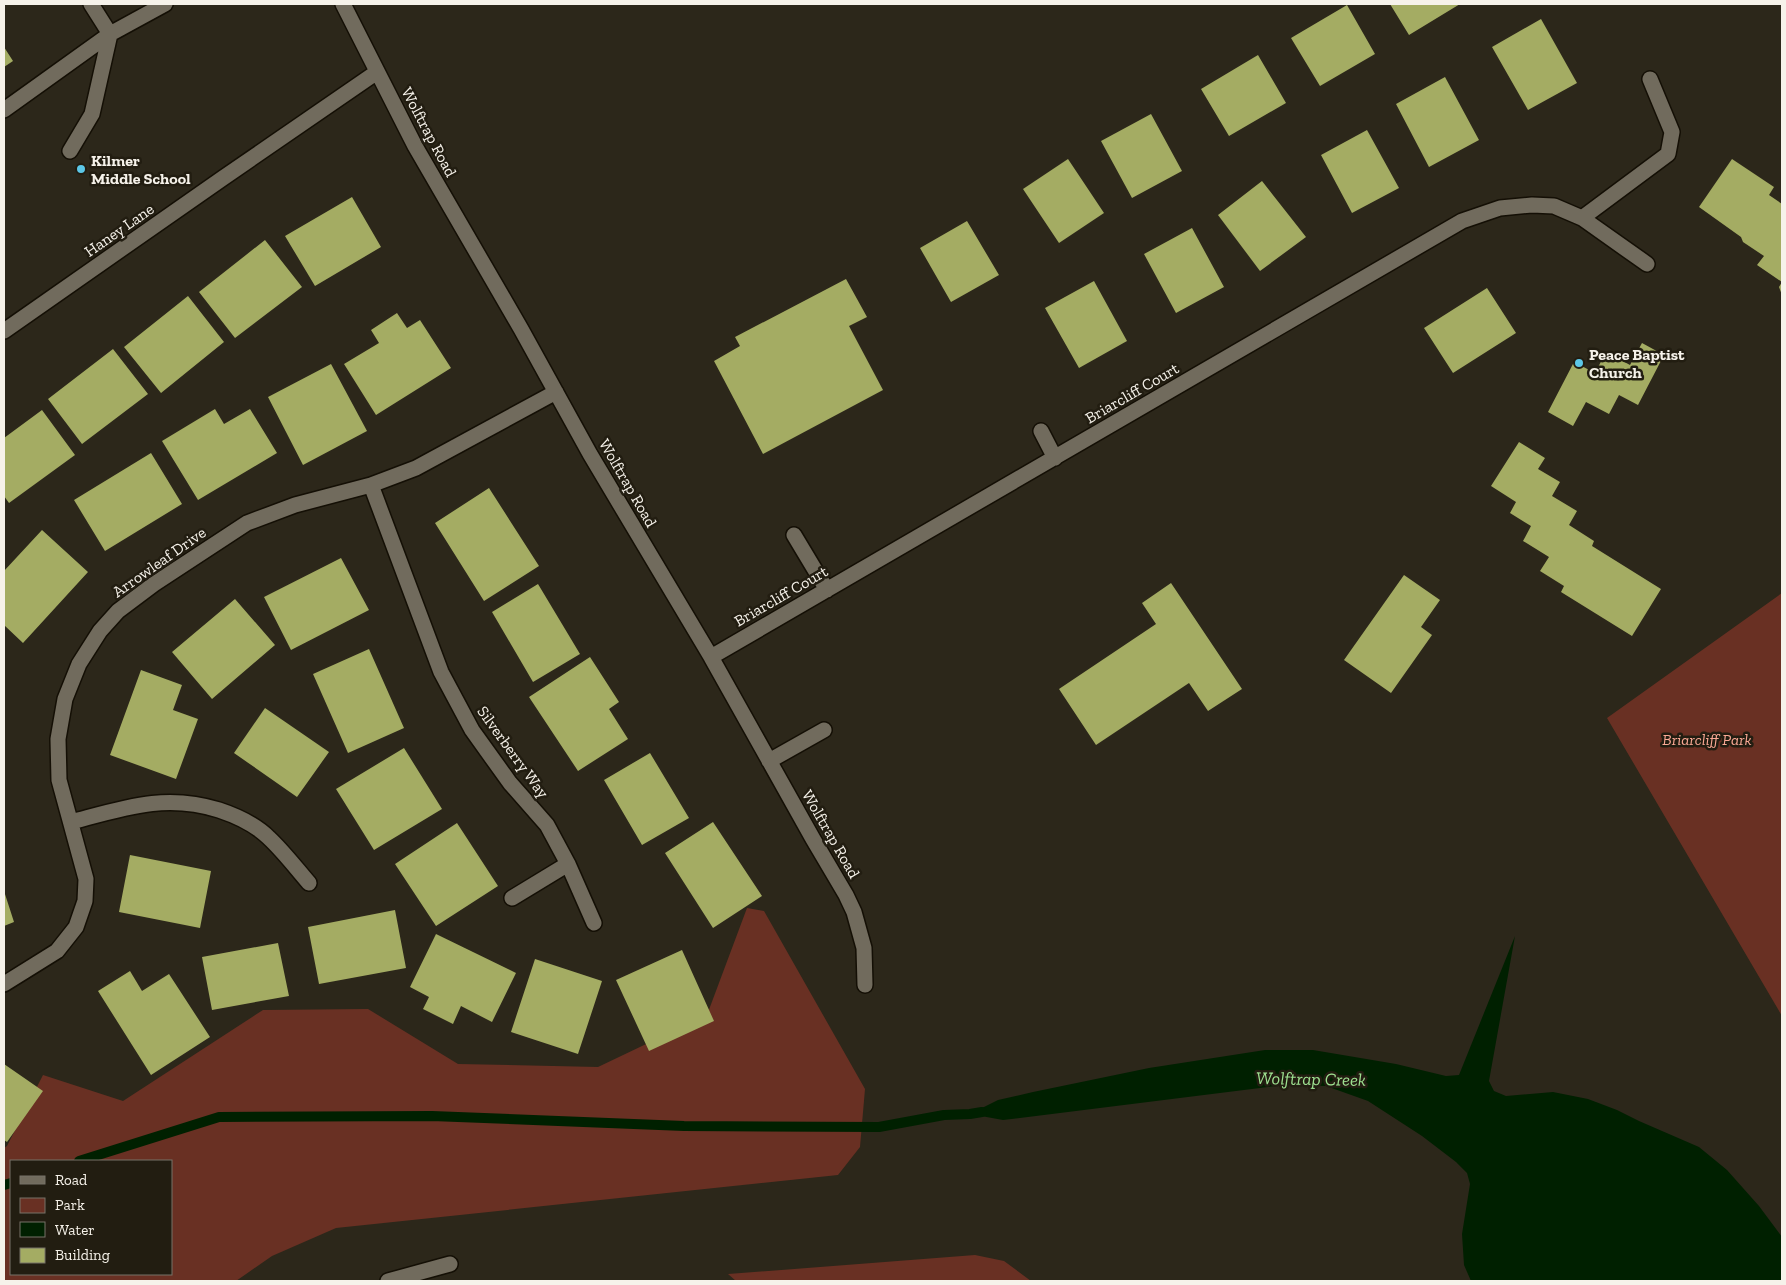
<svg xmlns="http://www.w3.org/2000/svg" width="1786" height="1285" font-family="'Zilla Slab',serif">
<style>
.green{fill:#693023;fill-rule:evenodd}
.water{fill:#002000}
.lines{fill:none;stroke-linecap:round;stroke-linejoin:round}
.stream{stroke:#002000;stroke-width:10}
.building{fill:#a4ac63}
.minor-casing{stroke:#140f05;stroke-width:18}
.minor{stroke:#716b5d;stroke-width:15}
.poi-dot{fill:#5cc7e7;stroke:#221d11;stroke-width:2}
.labels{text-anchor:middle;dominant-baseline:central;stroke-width:5;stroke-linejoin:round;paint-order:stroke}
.street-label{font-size:16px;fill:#f6f2ea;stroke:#221d11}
.poi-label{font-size:16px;font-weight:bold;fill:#f6f2ea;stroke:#221d11;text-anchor:start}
.park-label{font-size:16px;font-style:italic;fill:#fba995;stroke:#221d11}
.water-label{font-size:18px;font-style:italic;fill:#9ee191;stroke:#221d11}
</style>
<rect width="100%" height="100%" fill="#2c271a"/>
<path class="green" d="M 1782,593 L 1782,1016 L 1607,718 Z
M 747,908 L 764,911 L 865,1089 L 860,1147 L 838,1175 L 336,1228 L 272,1256 L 236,1281 L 4,1281 L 4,1148 L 7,1146 L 43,1075 L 123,1101 L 263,1010 L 368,1009 L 458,1064 L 598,1067 L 707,1015 ZM 11,1161 L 171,1161 L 171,1274 L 11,1274 Z
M 975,1255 L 1004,1261 L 1031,1281 L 736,1281 L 728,1274 Z"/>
<path class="water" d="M 1515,936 L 1489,1081 L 1494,1091 L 1506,1096 L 1553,1092 L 1588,1099 L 1617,1110 L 1639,1121 L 1699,1147 L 1727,1170 L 1759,1206 L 1782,1237 L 1782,1281 L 1471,1281 L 1464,1265 L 1462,1234 L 1470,1184 L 1467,1173 L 1456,1162 L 1422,1136 L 1368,1101 L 1326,1086 L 1283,1085 L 1003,1120 L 970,1114 L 998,1100 L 1033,1092 L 1149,1068 L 1265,1050 L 1313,1050 L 1396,1064 L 1446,1076 L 1459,1075 Z"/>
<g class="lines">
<path class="stream" d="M 79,1161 L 219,1117 L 432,1116 L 684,1126 L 879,1127 L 944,1115 L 970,1114 L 982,1112
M 4,1185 L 11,1183"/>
</g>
<path class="building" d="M 1390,4 L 1460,4 L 1409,35 Z
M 1347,5 L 1375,54 L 1320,86 L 1291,38 Z
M 1541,19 L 1577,83 L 1528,110 L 1492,47 Z
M 4,47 L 13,61 L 4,67 Z
M 1258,55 L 1286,103 L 1229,136 L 1201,89 Z
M 1445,77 L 1479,140 L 1429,167 L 1396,104 Z
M 1151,114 L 1182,171 L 1132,198 L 1101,141 Z
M 1367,130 L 1399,188 L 1352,213 L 1321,155 Z
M 1068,159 L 1104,213 L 1059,243 L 1023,189 Z
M 1732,159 L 1774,187 L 1769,195 L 1782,204 L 1782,295 L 1779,287 L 1782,282 L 1757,265 L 1764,256 L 1743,242 L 1741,237 L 1699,207 Z
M 1262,181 L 1306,237 L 1260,271 L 1218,215 Z
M 352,197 L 381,247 L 315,286 L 285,236 Z
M 967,221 L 999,275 L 951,302 L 920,248 Z
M 1192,228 L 1224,287 L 1176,313 L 1144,254 Z
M 265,240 L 302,287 L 235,338 L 199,292 Z
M 846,279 L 867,317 L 849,326 L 883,390 L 763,454 L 714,361 L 740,346 L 735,337 Z
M 1094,281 L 1127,341 L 1079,368 L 1045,308 Z
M 1487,288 L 1516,333 L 1453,373 L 1424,328 Z
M 188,296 L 224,342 L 161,393 L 124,347 Z
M 397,313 L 407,328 L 420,320 L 451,368 L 376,415 L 344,364 L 379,343 L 371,330 Z
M 1642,343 L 1664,355 L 1638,405 L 1619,395 L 1609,414 L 1586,402 L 1573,426 L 1548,412 L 1574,362 L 1595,373 L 1606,352 L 1630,365 Z
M 113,349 L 148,394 L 82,444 L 48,399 Z
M 331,364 L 367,431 L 303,465 L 268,397 Z
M 215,409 L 224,424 L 250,409 L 277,453 L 198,500 L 162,441 Z
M 42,410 L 75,455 L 9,503 L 4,496 L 4,438 Z
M 1519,442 L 1545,458 L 1538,469 L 1560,482 L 1552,496 L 1577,511 L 1569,525 L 1594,541 L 1592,546 L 1661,589 L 1632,636 L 1561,592 L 1564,586 L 1540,571 L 1549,557 L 1523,541 L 1531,526 L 1510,513 L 1516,502 L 1491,486 Z
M 151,453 L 182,504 L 105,551 L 74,500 Z
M 489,488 L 539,566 L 484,601 L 435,523 Z
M 42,530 L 88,572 L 23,643 L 4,625 L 4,571 Z
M 341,558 L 369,610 L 291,650 L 264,597 Z
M 1404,575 L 1440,600 L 1421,627 L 1432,635 L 1391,693 L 1344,660 Z
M 1171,583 L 1242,689 L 1208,711 L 1189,683 L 1096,745 L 1059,689 L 1156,624 L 1142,603 Z
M 538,584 L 580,654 L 533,682 L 492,612 Z
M 235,599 L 275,645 L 212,699 L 172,652 Z
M 369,649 L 404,728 L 348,753 L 313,674 Z
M 590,657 L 619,702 L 609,709 L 628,739 L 578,771 L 529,697 Z
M 141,670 L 182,685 L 173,710 L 198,719 L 176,779 L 110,755 Z
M 265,708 L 329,752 L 297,797 L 234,753 Z
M 404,748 L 442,809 L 374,850 L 336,789 Z
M 650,753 L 689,818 L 642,845 L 604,780 Z
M 713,822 L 762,896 L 713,928 L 665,853 Z
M 457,823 L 498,886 L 436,926 L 395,864 Z
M 130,855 L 211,871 L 200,928 L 119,912 Z
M 4,891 L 14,922 L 4,926 Z
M 395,910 L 406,968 L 319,984 L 308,927 Z
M 436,934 L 516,973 L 492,1022 L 461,1006 L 453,1024 L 423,1009 L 429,997 L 410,987 Z
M 278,943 L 289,996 L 212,1010 L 202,957 Z
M 682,950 L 714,1021 L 649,1051 L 616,980 Z
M 535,959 L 602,981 L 578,1054 L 511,1032 Z
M 130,971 L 142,991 L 169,974 L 210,1037 L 151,1075 L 98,991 Z
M 4,1064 L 43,1091 L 7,1142 L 4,1140 Z"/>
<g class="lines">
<defs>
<path id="minor" d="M 343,4 L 415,146 L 521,329 L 590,454 L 711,657 L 813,839 L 846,895 L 854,912 L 864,948 L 865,985
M 4,110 L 110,34 L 165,4
M 70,151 L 92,114 L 110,34 L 91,4
M 1582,218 L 1668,154 L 1672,132 L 1650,79
M 4,331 L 223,178 L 377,72
M 1041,431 L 1055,458
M 371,485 L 441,672 L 472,730 L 510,783 L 547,825 L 568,864 L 594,923
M 794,535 L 827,590
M 711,657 L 1462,221 L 1500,208 L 1532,205 L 1554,206 L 1582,218 L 1647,264
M 769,761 L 824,730
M 71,822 C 124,808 165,793 219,810 C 237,816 255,824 269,838 C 283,851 296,868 309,883
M 512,898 L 568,864
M 4,984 L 57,951 L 76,927 L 85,901 L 86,879 L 59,780 L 58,739 L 65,699 L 79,664 L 100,631 L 118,611 L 154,584 L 247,523 L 295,505 L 371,485 L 416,468 L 556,392
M 388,1281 L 450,1264"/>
</defs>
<use href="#minor" class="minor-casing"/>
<use href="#minor" class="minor"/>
</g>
<g class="poi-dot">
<circle cx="81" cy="169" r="5"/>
<circle cx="1579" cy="363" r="5"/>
</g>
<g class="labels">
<g class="street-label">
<text transform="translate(429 132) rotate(62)">Wolftrap Road</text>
<text transform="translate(119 230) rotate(-35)">Haney Lane</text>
<text transform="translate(1132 393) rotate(-30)">Briarcliff Court</text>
<text transform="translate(628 483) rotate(60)">Wolftrap Road</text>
<text transform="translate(159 562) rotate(-35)">Arrowleaf Drive</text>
<text transform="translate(781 596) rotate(-30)">Briarcliff Court</text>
<text transform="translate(513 752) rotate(54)">Silverberry Way</text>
<text transform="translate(831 834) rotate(60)">Wolftrap Road</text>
</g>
<g class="poi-label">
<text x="91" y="160">Kilmer<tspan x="91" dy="18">Middle School</tspan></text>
<text x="1589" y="354">Peace Baptist<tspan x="1589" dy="18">Church</tspan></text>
</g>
<g class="park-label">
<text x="1707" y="739">Briarcliff Park</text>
</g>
<g class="water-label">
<text transform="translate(1311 1079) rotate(1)">Wolftrap Creek</text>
</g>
</g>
<rect width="1786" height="1285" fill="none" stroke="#f6f2ea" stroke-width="10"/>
<rect x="10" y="1160" width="162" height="115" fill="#221d11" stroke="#777268"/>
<rect x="20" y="1176" width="25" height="8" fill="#716b5d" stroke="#777268"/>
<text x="55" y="1185" font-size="15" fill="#f6f2ea">Road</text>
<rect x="20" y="1198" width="25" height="15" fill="#693023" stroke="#777268"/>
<text x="55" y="1210" font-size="15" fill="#f6f2ea">Park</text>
<rect x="20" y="1222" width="25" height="15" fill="#002000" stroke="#777268"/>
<text x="55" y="1235" font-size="15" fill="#f6f2ea">Water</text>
<rect x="20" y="1248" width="25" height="15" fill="#a4ac63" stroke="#777268"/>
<text x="55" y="1260" font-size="15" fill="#f6f2ea">Building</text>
</svg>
